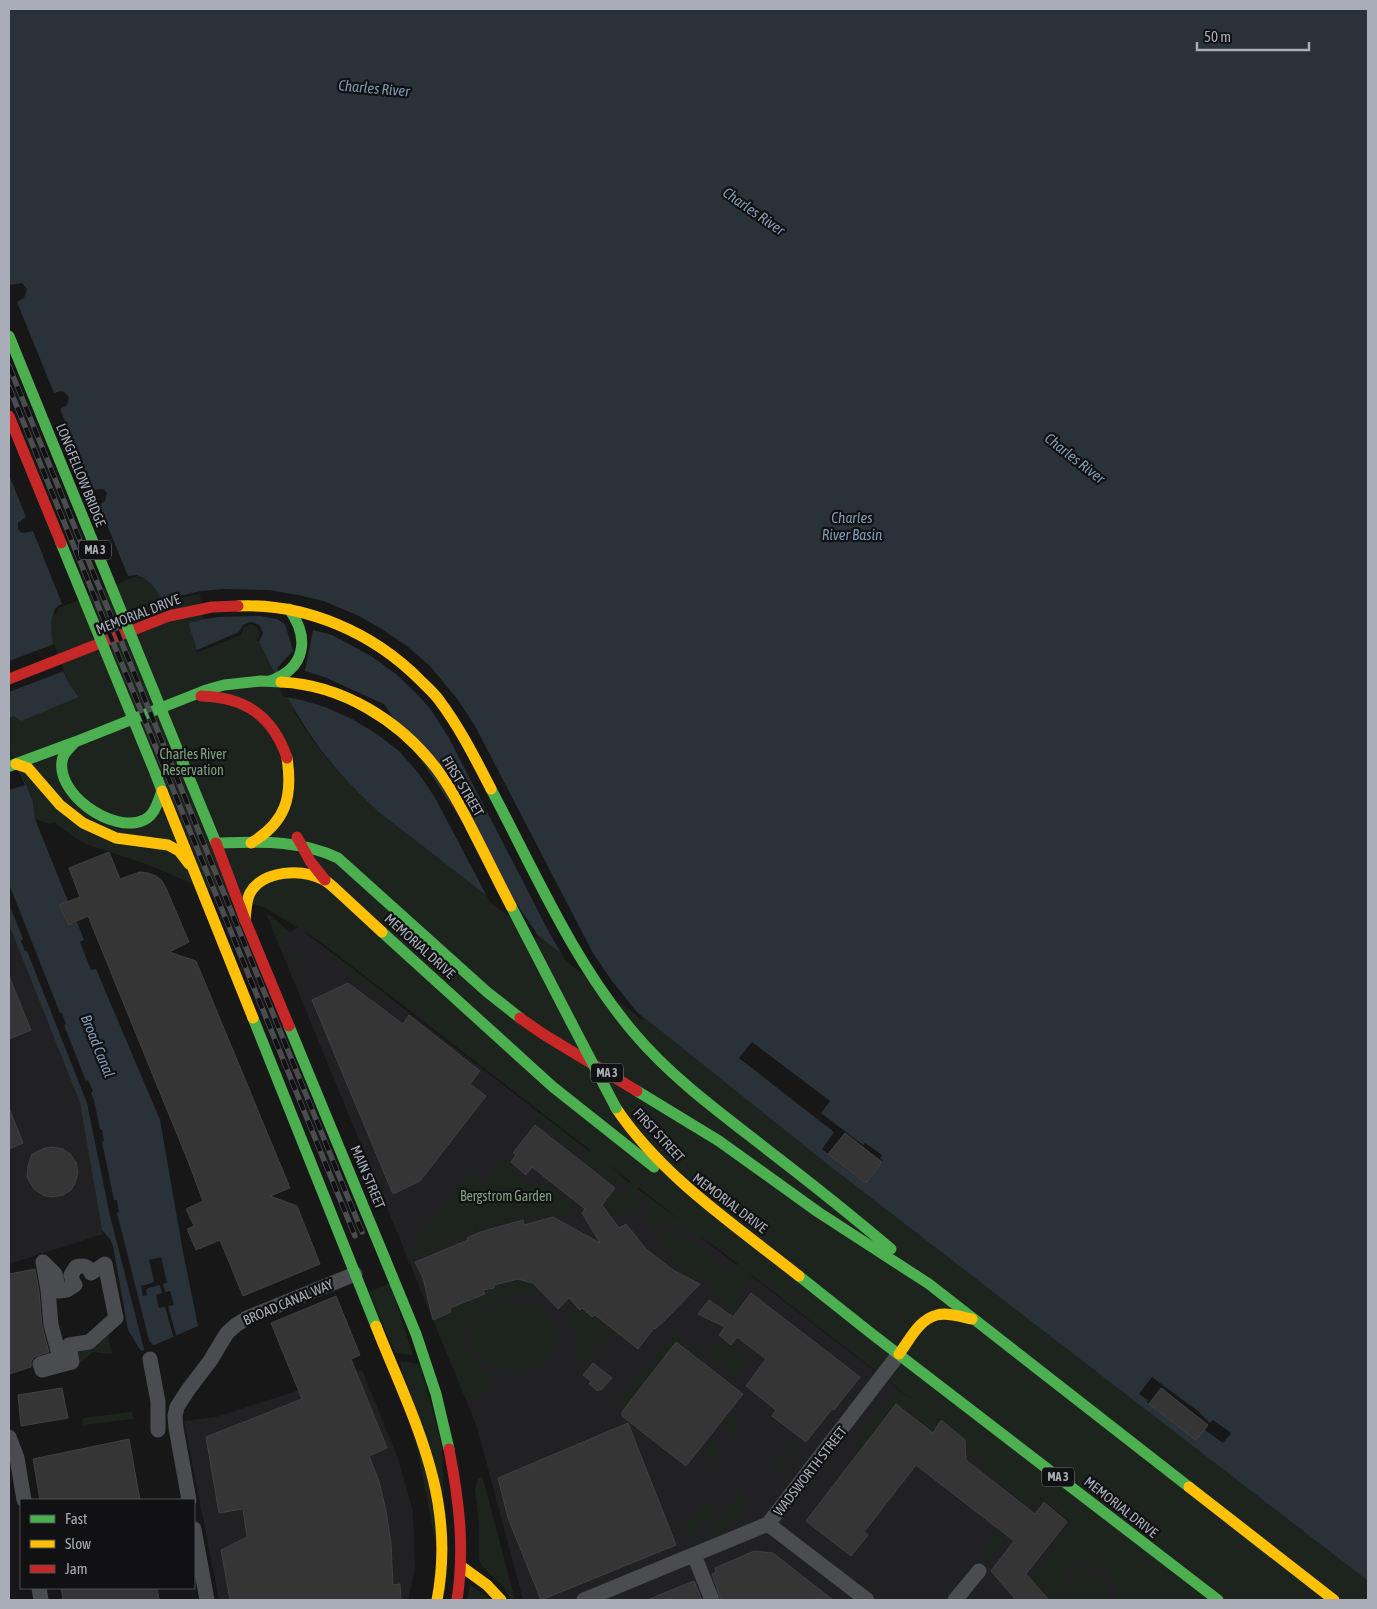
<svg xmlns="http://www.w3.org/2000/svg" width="1377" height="1609" font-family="'Asap Condensed',sans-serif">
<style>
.built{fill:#212123}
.green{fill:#1d241e}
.water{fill:#2a3239}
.pier{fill:#171717}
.building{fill:#353536;stroke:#3f4043}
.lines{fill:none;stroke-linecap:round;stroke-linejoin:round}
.street{stroke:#4b4c50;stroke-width:15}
.fast{stroke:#4caf50;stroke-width:11}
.slow{stroke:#ffc107;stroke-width:11}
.jam{stroke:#c62828;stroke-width:11}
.rail-casing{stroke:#4b4c4f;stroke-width:5.5}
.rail{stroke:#111113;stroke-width:4;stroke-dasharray:11;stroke-linecap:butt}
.fast-bridge{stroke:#4caf50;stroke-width:11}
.jam-bridge{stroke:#c62828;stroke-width:11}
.labels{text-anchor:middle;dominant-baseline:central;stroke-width:4.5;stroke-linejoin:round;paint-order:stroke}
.shield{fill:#111113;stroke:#7b7e86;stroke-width:1}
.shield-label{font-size:12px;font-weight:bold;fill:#a8adb8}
.street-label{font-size:14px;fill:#a8adb8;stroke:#111113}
.park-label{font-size:14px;fill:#7fa381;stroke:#111113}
.water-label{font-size:15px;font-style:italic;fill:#7f9bb3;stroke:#111113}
</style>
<rect width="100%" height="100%" fill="#171717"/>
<path class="built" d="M 270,915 L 290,932 L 298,927 L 1172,1600 L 523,1600 L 477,1427 L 267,916 Z
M 9,925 L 80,1103 L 103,1234 L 9,1264 Z
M 362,1370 L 398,1458 L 413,1511 L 415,1569 L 408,1600 L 219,1600 L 184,1421 L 216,1417 Z"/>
<path class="green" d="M 134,575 C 149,578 154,587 163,600 L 202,591 L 206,619 L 189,623 L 194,642 L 197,649 L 251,622 L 259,625 L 296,715 C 319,752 347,785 380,813 L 656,1027 L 831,1167 L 1368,1581 L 1368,1600 L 1116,1600 C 1118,1583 1109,1570 1092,1564 C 1088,1563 1085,1562 1081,1562 C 1063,1566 1058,1586 1065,1600 L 1051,1600 L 1032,1580 L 1041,1569 L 1038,1566 L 1071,1522 L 1039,1497 L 989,1561 L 981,1554 L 1022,1499 L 981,1468 L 984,1464 L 963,1445 L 965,1445 L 965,1440 L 941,1420 L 937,1418 L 935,1424 L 941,1435 L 940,1437 L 896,1403 L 856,1454 L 852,1450 L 852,1445 L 894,1393 L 901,1392 L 913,1400 L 746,1271 L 752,1276 L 739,1293 L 743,1296 L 736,1303 L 739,1306 L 734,1313 L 718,1301 L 719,1297 L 705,1291 L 707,1284 C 681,1274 667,1261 661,1233 L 658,1232 L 658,1229 C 686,1235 706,1247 723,1271 L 733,1263 L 736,1266 L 738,1264 C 707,1241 688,1222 647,1222 L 647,1204 L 645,1194 L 686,1225 L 638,1187 L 638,1210 L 626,1211 L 607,1217 L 597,1213 L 613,1192 L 619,1197 L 631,1182 L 602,1160 L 623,1177 L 616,1186 L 583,1159 L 590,1150 L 318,940 L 264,907 L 214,893 L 146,864 L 91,846 L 75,838 L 54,822 L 50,824 L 35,819 L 33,800 L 9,746 L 9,718 L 79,697 C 68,683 50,646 51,628 C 51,621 54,616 55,609 Z
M 271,918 L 289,932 L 280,944 L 269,919 Z
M 305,950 L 319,961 L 318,962 L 309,955 L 295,961 L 301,977 L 300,978 L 290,956 Z
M 331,952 L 390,997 L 387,1001 L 328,956 Z
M 541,1114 L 578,1143 L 573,1150 L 538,1123 L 531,1130 L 531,1128 Z
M 501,1161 L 534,1188 L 542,1179 L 579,1209 L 529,1219 L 528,1217 L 476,1229 L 477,1231 L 411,1260 L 407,1252 L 471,1172 L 484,1183 Z
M 532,1276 L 539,1289 C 520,1293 501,1297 484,1307 C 480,1309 477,1314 473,1318 C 453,1340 475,1366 496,1377 L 490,1394 L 466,1396 L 433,1317 L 485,1294 L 485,1291 L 495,1288 L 495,1286 Z
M 390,1283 L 413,1355 L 395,1353 L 369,1292 Z
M 504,1304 C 519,1304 536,1306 548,1315 C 567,1329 558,1356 539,1365 C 529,1370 518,1371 506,1369 C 459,1361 460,1313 504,1304 Z
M 573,1307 L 578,1312 L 583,1307 L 613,1330 L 582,1365 L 573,1361 C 583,1345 577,1326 568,1312 Z
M 106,1326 L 112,1354 L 93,1352 L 73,1368 L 69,1345 Z
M 674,1333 L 700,1355 L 698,1357 L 677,1341 L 622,1412 L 616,1408 Z
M 720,1338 L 749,1361 L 734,1379 L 706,1357 Z
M 400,1361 L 420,1364 L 442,1446 L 446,1596 Z
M 733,1411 L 738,1415 L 734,1436 L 722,1427 Z
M 132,1412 L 133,1419 L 83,1425 L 82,1418 Z
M 712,1441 L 721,1448 L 718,1463 L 704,1452 Z
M 797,1441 L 801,1445 L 776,1476 L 774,1470 Z
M 482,1477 L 483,1479 L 515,1600 L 511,1600 L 504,1587 L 483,1567 L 479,1561 L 479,1526 L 475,1489 L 478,1479 Z
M 741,1492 L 746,1505 L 725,1530 L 706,1538 Z
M 705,1501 L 716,1509 L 697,1535 L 685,1540 L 682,1533 Z
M 1081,1568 L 1086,1568 L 1091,1577 L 1098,1580 L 1100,1582 L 1109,1584 L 1110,1600 L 1072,1600 L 1066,1594 C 1067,1582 1070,1573 1081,1568 Z
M 470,1585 L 492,1600 L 467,1600 Z"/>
<path class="water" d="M 9,9 L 1368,9 L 1368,1581 L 831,1167 L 656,1027 L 380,813 C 321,761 292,711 259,641 L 263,633 L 259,625 L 251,622 L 243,625 L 239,632 L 197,650 L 191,632 L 189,623 L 206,619 L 202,591 L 163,600 C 154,588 145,571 128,577 L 58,606 C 39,627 64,679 79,697 L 21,721 L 14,716 L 9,718 Z
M 9,746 L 33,801 L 35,819 L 68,901 L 59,905 L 67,925 L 77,922 L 84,940 L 80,942 L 91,970 L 96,969 L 160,1120 L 183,1252 L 198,1326 L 141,1351 L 128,1330 L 113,1246 L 110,1239 L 102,1230 L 80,1103 L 9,925 Z"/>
<path class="pier" d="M 9,283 L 10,285 L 22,283 L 27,289 L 24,298 L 17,302 L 54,393 L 61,391 L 64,392 L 69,397 L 67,405 L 60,409 L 93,490 L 103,489 L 107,493 L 105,501 L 99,505 L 128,576 L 137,575 L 141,579 L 134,577 L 129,579 L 59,608 L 56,616 L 54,613 L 55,609 L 62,604 L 33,531 L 24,533 L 20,532 L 18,529 L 18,523 L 26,517 L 9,475 Z
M 223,589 L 269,590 L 298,595 L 324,601 L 361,617 L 380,628 L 407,646 L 430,666 L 458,700 L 475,726 L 593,953 L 612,981 L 645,1022 L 566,961 L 551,936 L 449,738 L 431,710 L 418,695 L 396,674 L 371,656 L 332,635 L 313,630 L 305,671 L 324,677 L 384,704 L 543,943 L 490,902 L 434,796 L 419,774 L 400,752 L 377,734 L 352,719 L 325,707 L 305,701 L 283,696 L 277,684 L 278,667 L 293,651 L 285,624 L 277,619 L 260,616 L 218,617 L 206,619 L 203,617 L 200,594 L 164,602 L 163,600 L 202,591 Z
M 251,622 L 259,625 L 263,633 L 259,641 L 257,641 L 260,633 L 257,627 L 251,624 L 244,627 L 241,635 L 198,652 L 195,651 L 239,632 L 243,625 Z
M 54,644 L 64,671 L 9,692 L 9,661 Z
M 10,749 L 25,785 L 9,790 L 9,750 Z
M 9,884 L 60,1013 L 62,1013 L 66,1024 L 64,1025 L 86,1081 L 88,1080 L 93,1091 L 91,1093 L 94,1100 L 100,1129 L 102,1130 L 104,1141 L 102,1142 L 114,1200 L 117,1200 L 119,1212 L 117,1213 L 149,1340 L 155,1348 L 145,1353 L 110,1216 L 87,1103 L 27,951 L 25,951 L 21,941 L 23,939 L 9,904 Z
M 752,1042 L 830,1101 L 821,1113 L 863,1145 L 865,1143 L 882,1155 L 880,1158 L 883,1160 L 866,1183 L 822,1149 L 834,1132 L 739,1058 Z
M 161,1257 L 167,1283 L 163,1284 L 165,1292 L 170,1291 L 174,1305 L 168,1306 L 177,1338 L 174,1339 L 165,1307 L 159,1308 L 156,1295 L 162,1293 L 160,1285 L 148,1288 L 146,1290 L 147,1295 L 143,1296 L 141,1286 L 152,1283 L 154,1281 L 149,1260 Z
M 1152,1377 L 1199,1412 L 1210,1423 L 1213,1420 L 1231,1433 L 1223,1443 L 1205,1430 L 1208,1425 L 1162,1388 L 1149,1404 L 1147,1402 L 1148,1400 L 1139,1394 Z"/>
<path class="building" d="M 109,852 L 120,879 L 140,872 L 148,873 L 156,876 L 162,881 L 166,888 L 189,942 L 169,952 L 196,961 L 290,1188 L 270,1196 L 297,1206 L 320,1264 L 243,1296 L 220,1240 L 196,1250 L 187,1229 L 194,1226 L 186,1209 L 203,1201 L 188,1161 L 88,916 L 68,925 L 59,905 L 80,897 L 69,868 Z
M 9,976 L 31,1030 L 9,1039 Z
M 348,983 L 403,1024 L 409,1015 L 480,1071 L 470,1084 L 486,1096 L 420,1181 L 393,1194 L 312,1000 Z
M 9,1108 L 23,1143 L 9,1149 Z
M 535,1125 L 615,1188 L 602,1205 L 619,1228 L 626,1224 L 646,1249 L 659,1259 L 673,1270 L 700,1284 L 666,1319 L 655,1329 L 654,1328 L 638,1349 L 595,1315 L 592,1317 L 582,1308 L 580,1310 L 569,1298 L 558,1309 L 533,1283 L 518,1279 L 494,1285 L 494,1288 L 483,1290 L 485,1294 L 450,1308 L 451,1312 L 433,1320 L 423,1278 L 415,1262 L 468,1240 L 467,1238 L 480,1232 L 523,1220 L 524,1225 L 553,1217 L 600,1243 L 582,1213 L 585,1209 L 532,1167 L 526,1175 L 511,1162 L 516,1155 L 513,1153 Z
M 845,1133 L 882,1162 L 866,1183 L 828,1154 Z
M 53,1147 L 63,1149 L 70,1154 L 76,1162 L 78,1172 L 75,1183 L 71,1190 L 63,1195 L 53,1197 L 45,1196 L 38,1192 L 33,1188 L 27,1177 L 28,1166 L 32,1154 L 45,1148 Z
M 35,1269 L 39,1291 L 42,1326 L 49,1352 L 34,1357 L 31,1362 L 31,1367 L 9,1374 L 9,1274 Z
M 751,1293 L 860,1377 L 834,1410 L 832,1409 L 806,1442 L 772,1416 L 776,1410 L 746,1386 L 766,1359 L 737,1337 L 731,1345 L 719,1335 L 725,1327 L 698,1314 L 709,1300 L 733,1317 Z
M 336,1296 L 360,1355 L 351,1359 L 387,1448 L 369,1456 L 379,1481 L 386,1511 L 391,1544 L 393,1585 L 400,1584 L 401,1600 L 230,1600 L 221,1550 L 247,1537 L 243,1509 L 219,1513 L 206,1437 L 302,1399 L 271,1323 Z
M 676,1342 L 743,1394 L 686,1466 L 622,1416 L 622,1412 Z
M 593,1363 L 612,1378 L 601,1390 L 600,1389 L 598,1391 L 589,1384 L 591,1381 L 583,1375 Z
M 62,1388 L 68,1418 L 21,1426 L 18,1395 Z
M 1161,1388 L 1208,1425 L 1196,1440 L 1149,1404 Z
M 896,1404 L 933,1433 L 941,1420 L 965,1440 L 966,1460 L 1035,1514 L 1044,1502 L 1067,1522 L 1026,1574 L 1049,1600 L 1016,1600 L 991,1571 L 1014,1541 L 916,1465 L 864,1532 L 868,1535 L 851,1556 L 806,1521 Z
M 628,1423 L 676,1545 L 541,1600 L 508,1518 L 498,1478 Z
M 129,1439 L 140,1500 L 40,1500 L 33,1459 Z
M 754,1551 L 773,1553 L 833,1600 L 721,1600 L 712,1574 L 716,1572 L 715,1568 Z
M 694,1581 L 702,1600 L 647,1600 Z
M 61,1588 L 157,1588 L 159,1600 L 63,1600 Z"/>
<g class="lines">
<path class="street" d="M 43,1262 L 55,1274 L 59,1291 L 67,1290 L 75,1285 L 73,1282 L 71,1275 L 76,1267 C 83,1265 89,1266 91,1273 L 105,1264 L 116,1318 L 89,1342 L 69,1345 L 72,1362 L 42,1370 L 40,1364 L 60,1358 L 51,1325 L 48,1290 Z
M 150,1359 L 158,1402 L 158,1430
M 9,1437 L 17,1458 L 24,1500
M 189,1500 L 176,1428 L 175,1416 L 177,1407 L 188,1390 L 210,1361 L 227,1333 L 236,1325 L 247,1318 L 355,1274
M 768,1524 L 867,1600
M 194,1529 L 207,1600
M 694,1555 L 712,1600
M 39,1588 L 41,1600
M 584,1600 L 768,1524 L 899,1354
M 955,1600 L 979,1571"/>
<path class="fast" d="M 270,681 C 306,668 310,638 289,609
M 183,763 L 216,843 C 259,842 298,839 338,858 L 487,992 L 520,1018
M 10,766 L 75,742
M 156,775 L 162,791 C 158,801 155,815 144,820 C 113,835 52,792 63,757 C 65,752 71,746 75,742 L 206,690 L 224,685 L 260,681 L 281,682
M 491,789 C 535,872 573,961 634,1033 C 671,1077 719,1112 764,1147 C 807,1180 850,1214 891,1249
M 511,906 L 571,1022
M 382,932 L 553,1087 L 654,1167
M 253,1018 L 376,1326
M 289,1026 L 416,1334 L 436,1394 L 449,1449
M 637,1091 L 719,1141 L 818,1212 L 929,1284 L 1189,1487
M 799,1276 L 872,1334 L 1218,1600"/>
<path class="slow" d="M 238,606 C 306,603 374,633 421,681 C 427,687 434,693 439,700 C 460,728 475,758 491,789
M 281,682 C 342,685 399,720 436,768 C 451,788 462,809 473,831 C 486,856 498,881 511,906
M 16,764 L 28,768 L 60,805 L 83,823 L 116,838 L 168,845 L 179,851 L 189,864
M 162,791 L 253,1018
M 251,843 C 286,822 293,797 287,758
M 245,920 C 246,911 246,901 250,893 C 263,870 302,868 324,880 C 330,883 336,890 342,895 C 355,907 369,920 382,932
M 616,1108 C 662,1177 735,1225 799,1276
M 376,1326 C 413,1419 457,1498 437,1600
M 899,1354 C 909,1341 919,1319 937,1315 C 948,1312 961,1317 972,1319
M 1189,1487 L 1334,1600
M 462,1567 L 487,1585 L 501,1600"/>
<path class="jam" d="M 9,679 L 169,616 L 212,607 L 238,606
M 201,696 C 245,697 273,716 287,758
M 297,837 L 310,861 L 325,880
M 216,843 L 245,920 L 289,1026
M 520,1018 L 543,1034 L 637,1091
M 449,1449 C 459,1500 465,1548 457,1600"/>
<defs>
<path id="rail" d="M 9,366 L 362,1232
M 9,387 L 355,1236"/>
</defs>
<use href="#rail" class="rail-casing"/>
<use href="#rail" class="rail"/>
<path class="fast-bridge" d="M 9,336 L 183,763
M 61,543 L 156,775
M 571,1022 L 616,1108"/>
<path class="jam-bridge" d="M 9,416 L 61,543"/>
</g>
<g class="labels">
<g class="shield">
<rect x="79" y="540.5" width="32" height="19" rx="4"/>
<rect x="591" y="1063.5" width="32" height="19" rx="4"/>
<rect x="1042" y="1467.5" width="32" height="19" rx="4"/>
</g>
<g class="shield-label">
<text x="95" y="550">MA 3</text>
<text x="607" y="1073">MA 3</text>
<text x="1058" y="1477">MA 3</text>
</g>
<g class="street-label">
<text transform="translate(81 475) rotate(68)">LONGFELLOW BRIDGE</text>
<text transform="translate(138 614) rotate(-21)">MEMORIAL DRIVE</text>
<text transform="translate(463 786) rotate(59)">FIRST STREET</text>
<text transform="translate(420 946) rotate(42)">MEMORIAL DRIVE</text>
<text transform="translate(659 1135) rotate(47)">FIRST STREET</text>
<text transform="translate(368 1177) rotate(67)">MAIN STREET</text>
<text transform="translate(730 1203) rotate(37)">MEMORIAL DRIVE</text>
<text transform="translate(288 1302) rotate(-23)">BROAD CANAL WAY</text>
<text transform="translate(810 1471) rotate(-52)">WADSWORTH STREET</text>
<text transform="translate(1121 1507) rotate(38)">MEMORIAL DRIVE</text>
</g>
<g class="park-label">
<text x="193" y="754">Charles River<tspan x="193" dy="16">Reservation</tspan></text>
<text x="506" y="1196">Bergstrom Garden</text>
</g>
<g class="water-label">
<text transform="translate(374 88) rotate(5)">Charles River</text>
<text transform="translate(754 211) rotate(35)">Charles River</text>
<text transform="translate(1075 458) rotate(38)">Charles River</text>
<text x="852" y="517">Charles<tspan x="852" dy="17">River Basin</tspan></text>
<text transform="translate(98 1046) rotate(68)">Broad Canal</text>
</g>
</g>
<rect width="1377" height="1609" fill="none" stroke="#a8adb8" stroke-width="20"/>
<rect x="20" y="1499" width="175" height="90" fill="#111113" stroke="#4d4f55"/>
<rect x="30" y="1515" width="25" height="8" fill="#4caf50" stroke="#4d4f55"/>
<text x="65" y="1524" font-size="15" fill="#a8adb8">Fast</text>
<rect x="30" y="1540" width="25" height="8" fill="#ffc107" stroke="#4d4f55"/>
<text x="65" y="1549" font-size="15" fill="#a8adb8">Slow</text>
<rect x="30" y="1565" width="25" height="8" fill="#c62828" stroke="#4d4f55"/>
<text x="65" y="1574" font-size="15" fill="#a8adb8">Jam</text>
<path d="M1197 42v8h112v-8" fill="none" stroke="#a8adb8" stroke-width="2.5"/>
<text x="1204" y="42" font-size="15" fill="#a8adb8" stroke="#111113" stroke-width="4" paint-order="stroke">50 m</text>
</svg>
